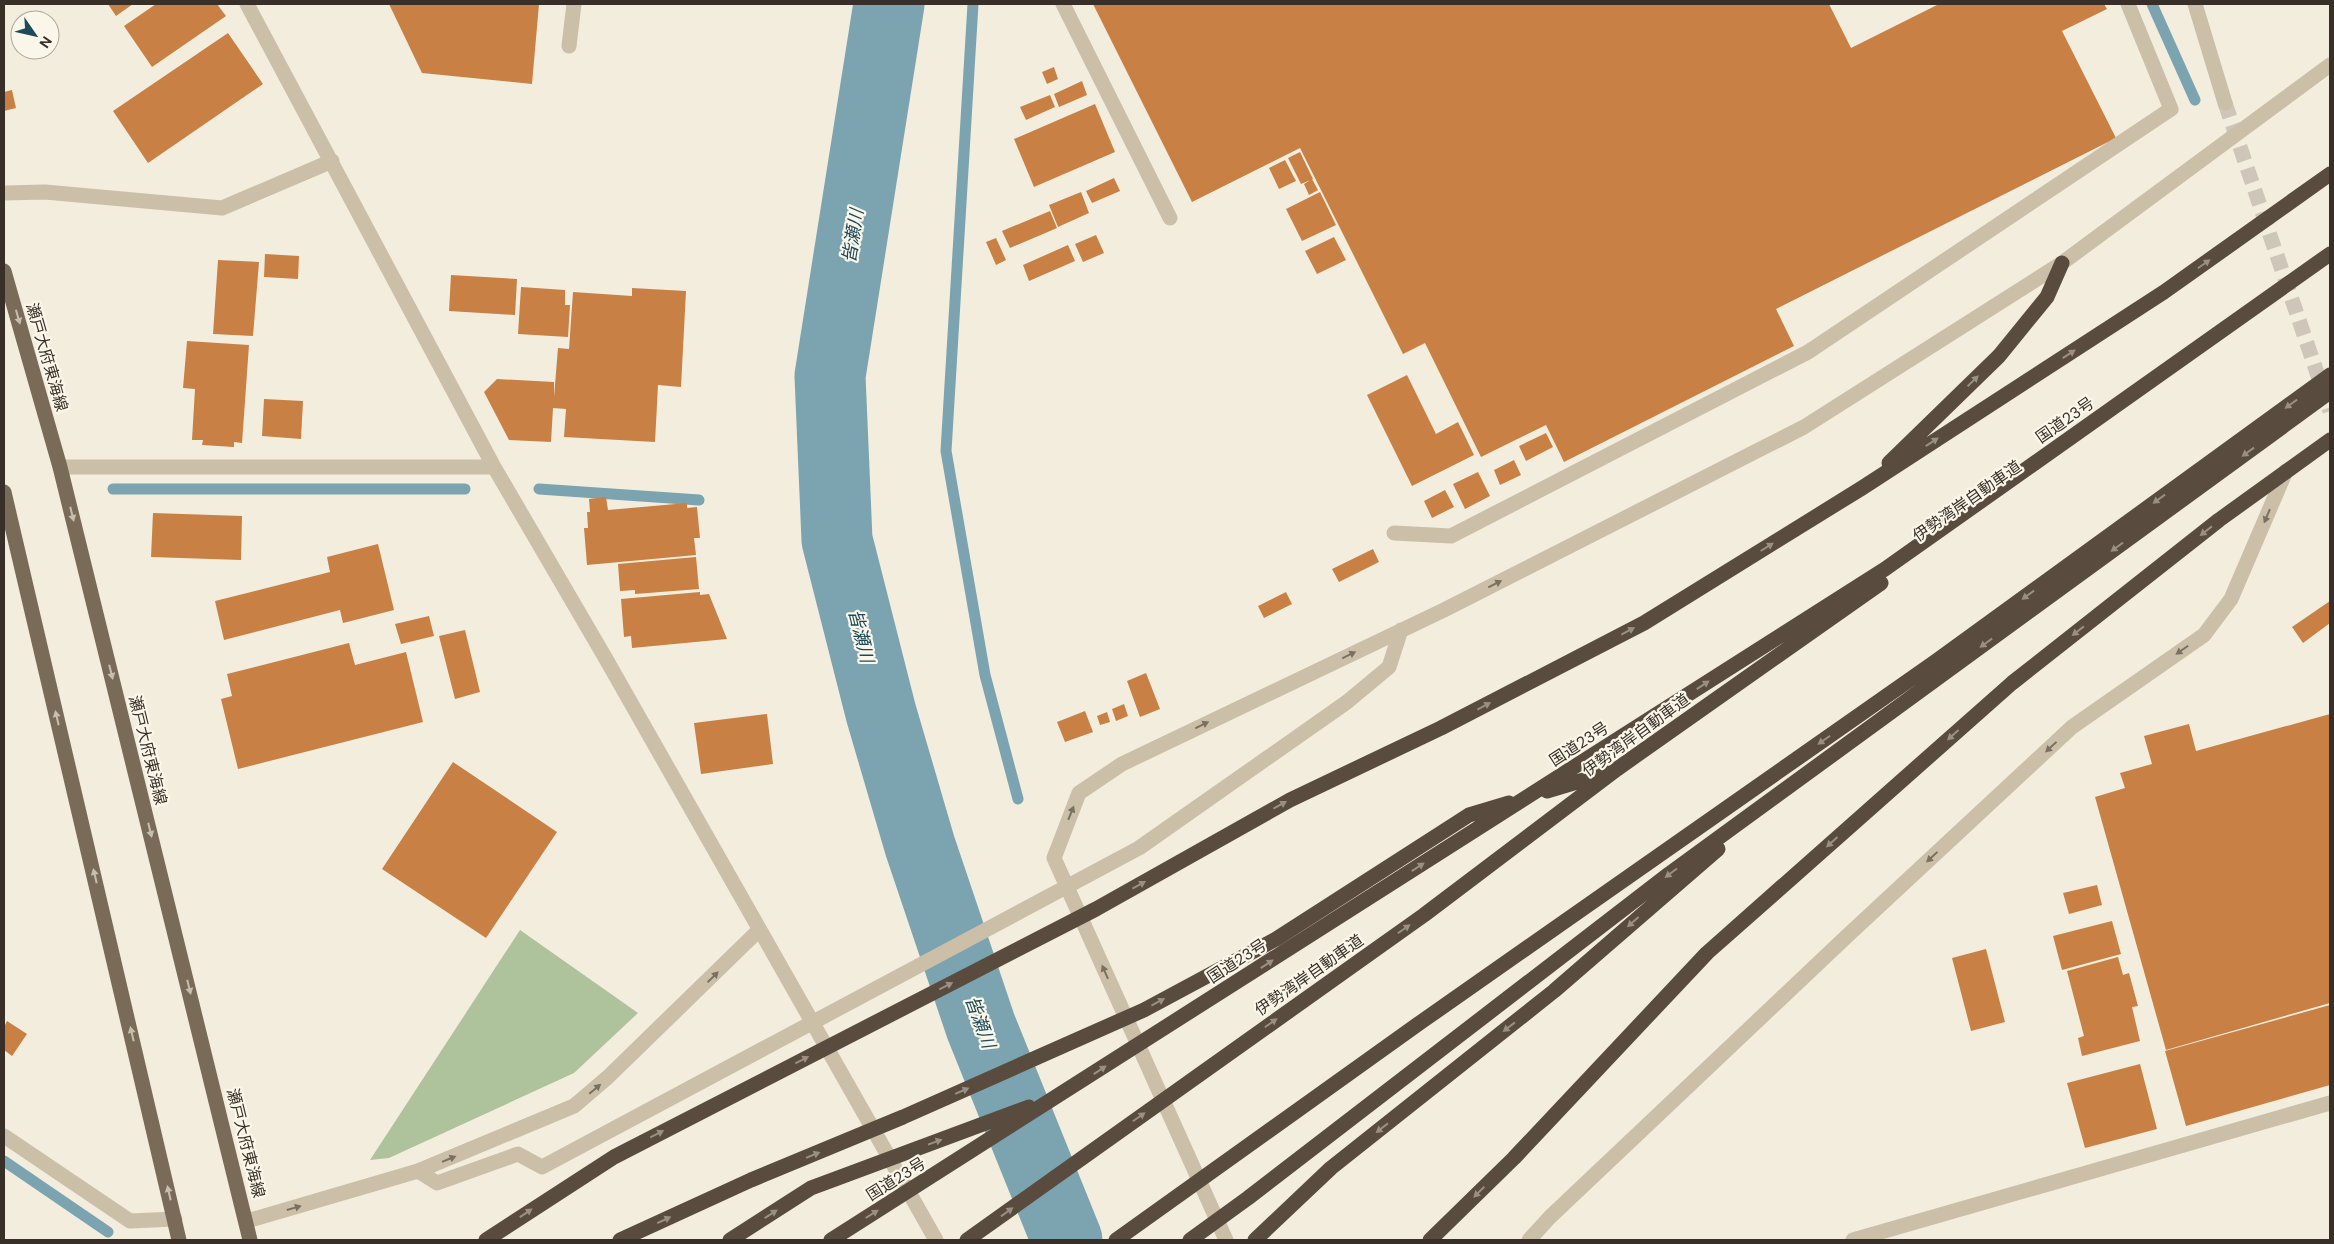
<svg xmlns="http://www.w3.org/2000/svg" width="2334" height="1244" font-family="'DM Sans','Noto Sans JP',sans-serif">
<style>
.green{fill:#aec29c}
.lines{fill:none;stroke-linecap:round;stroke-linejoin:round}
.stream{stroke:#7ba3b0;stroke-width:11}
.river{stroke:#7ba3b0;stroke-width:71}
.building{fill:#c88045}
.minor-tunnel{stroke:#cec7b9;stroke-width:15;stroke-dasharray:15 8;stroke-linecap:butt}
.minor{stroke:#cbbfa8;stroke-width:15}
.major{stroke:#7a6b59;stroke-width:15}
.highway{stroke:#594c3f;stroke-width:15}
.oneway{fill:#999083}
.oneway2{fill:#c7beaf}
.oneway3{fill:#7a7062}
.labels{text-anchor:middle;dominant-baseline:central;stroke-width:4.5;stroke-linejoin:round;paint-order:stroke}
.street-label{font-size:16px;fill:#383028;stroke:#faf6e9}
.water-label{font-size:18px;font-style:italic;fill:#1d4a5a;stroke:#faf6e9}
</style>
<rect width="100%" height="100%" fill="#f3eddd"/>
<path class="green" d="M 520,930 L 638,1013 L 574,1073 L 389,1158 L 370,1160 Z"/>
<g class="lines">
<path class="stream" d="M 973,4 L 946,451 L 985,675 L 1018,799
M 2152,4 L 2195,100
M 113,489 L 465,489
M 539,489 L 699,500
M 4,1161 L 108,1232"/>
<path class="river" d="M 889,4 L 830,376 L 837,540 L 881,713 L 920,846 L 981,1027 L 1067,1240"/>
</g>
<path class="building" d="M 108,4 L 133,4 L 116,16 Z
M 156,4 L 217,4 L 226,16 L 152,67 L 124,26 Z
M 389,4 L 539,4 L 532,84 L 422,73 Z
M 1093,4 L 1829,4 L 1851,48 L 1939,4 L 2104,4 L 2107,9 L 2062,31 L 2116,138 L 1776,309 L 1794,346 L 1564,462 L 1546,425 L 1481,457 L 1425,343 L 1403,354 L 1300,148 L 1192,202 Z
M 228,33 L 263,84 L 148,163 L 113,111 Z
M 1054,67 L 1058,79 L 1047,84 L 1042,72 Z
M 1082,81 L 1087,95 L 1059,107 L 1054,94 Z
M 12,90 L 16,108 L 4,111 L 4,92 Z
M 1050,95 L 1055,107 L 1026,120 L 1020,107 Z
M 1095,104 L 1115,152 L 1034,187 L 1014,139 Z
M 1300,152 L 1313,179 L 1301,184 L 1288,158 Z
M 1285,160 L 1296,181 L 1279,189 L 1269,168 Z
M 1114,178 L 1120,191 L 1092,203 L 1086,191 Z
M 1312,179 L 1318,190 L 1309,195 L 1304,184 Z
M 1081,192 L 1089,213 L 1058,227 L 1049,205 Z
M 1320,192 L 1336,225 L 1302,241 L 1286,209 Z
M 1050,211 L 1057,228 L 1010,248 L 1002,231 Z
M 1096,235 L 1104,253 L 1083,262 L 1075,244 Z
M 1334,237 L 1346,260 L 1317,274 L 1305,251 Z
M 996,238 L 1006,260 L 996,265 L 986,242 Z
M 1068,245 L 1075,261 L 1029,281 L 1023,265 Z
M 265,254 L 299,256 L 298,279 L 264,277 Z
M 218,260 L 259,262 L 253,336 L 213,334 Z
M 451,275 L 517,279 L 515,315 L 449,311 Z
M 521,287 L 565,290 L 565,305 L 570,305 L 568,337 L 518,334 Z
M 632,288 L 686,291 L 681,387 L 658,385 L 655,442 L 564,437 L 566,409 L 553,408 L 551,442 L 509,440 L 484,392 L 497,379 L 554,382 L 554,397 L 558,348 L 569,349 L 573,292 L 632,296 Z
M 187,341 L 249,345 L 242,443 L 234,442 L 234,447 L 202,445 L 203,440 L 192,440 L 195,389 L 183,388 Z
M 1407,375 L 1436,434 L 1458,422 L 1474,455 L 1412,486 L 1367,395 Z
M 264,399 L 303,401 L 301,439 L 262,436 Z
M 1546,433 L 1553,447 L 1526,461 L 1519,446 Z
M 1514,460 L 1521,475 L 1500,485 L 1494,470 Z
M 1478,472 L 1490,496 L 1465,509 L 1453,484 Z
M 1445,490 L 1454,507 L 1432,518 L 1424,501 Z
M 606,497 L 608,510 L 687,503 L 687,508 L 697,507 L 700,538 L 694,538 L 696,555 L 587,565 L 584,528 L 588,528 L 587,512 L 590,512 L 589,499 Z
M 153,513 L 242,516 L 241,560 L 151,557 Z
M 378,544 L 394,610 L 343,623 L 340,610 L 224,640 L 215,601 L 330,572 L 327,557 Z
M 1373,549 L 1379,562 L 1339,582 L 1332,569 Z
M 696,557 L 699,589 L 635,594 L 635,590 L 620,591 L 618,564 Z
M 700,592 L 700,595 L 709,594 L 727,639 L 632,648 L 631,636 L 624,637 L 621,599 Z
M 1286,592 L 1292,604 L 1264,618 L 1258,606 Z
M 2330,601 L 2330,623 L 2303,643 L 2292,627 Z
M 429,616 L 434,636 L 401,644 L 395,624 Z
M 465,630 L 480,692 L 455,699 L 439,636 Z
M 349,643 L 355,665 L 406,652 L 423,722 L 238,769 L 221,699 L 232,696 L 227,674 Z
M 1146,673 L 1160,709 L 1140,717 L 1127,681 Z
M 1124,704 L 1128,716 L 1116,721 L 1112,709 Z
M 1085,711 L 1093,732 L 1065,742 L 1057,722 Z
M 1107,712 L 1110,722 L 1100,725 L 1097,716 Z
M 767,714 L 773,764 L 701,774 L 694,723 Z
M 2330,714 L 2330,1003 L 2166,1050 L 2095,797 L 2125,788 L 2120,773 L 2152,764 L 2144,736 L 2189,724 L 2196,751 Z
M 453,762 L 557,832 L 486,938 L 382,869 Z
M 2097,885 L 2102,905 L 2069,914 L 2063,893 Z
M 2112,921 L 2121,954 L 2062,970 L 2053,936 Z
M 1986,949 L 2005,1022 L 1971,1031 L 1952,958 Z
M 2118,957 L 2123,975 L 2129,973 L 2138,1006 L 2132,1007 L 2140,1041 L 2082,1056 L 2078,1038 L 2084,1036 L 2067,971 Z
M 2330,1005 L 2330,1085 L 2186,1126 L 2165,1051 Z
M 7,1021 L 27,1034 L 12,1056 L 4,1050 L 4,1027 Z
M 2140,1064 L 2157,1129 L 2085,1148 L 2067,1083 Z"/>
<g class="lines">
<path class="minor-tunnel" d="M 2225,103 L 2330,411"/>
<path class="minor" d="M 247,4 L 494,467 L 606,659 L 936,1240
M 1063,4 L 1170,218
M 2195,4 L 2225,103
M 569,46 L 574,4
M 4,193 L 45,192 L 222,208 L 332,161
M 60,467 L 494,467
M 1394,533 L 1451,536 L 1808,352 L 2171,109 L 2128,4
M 4,1136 L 130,1221 L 175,1219
M 418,1171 L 437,1183 L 518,1154 L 542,1167 L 1139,848 L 1347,702 L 1389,667 L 1401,630
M 247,1221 L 418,1171 L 574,1106 L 608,1077 L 759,930
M 1226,1240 L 1054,858 L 1079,793 L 1122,764 L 1444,610 L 1804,427 L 2062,263 L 2330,65
M 1529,1240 L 1550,1217 L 1846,937 L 2072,727 L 2204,635 L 2231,599 L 2286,471
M 1853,1240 L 2330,1103"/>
<path class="major" d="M 4,271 L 60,467 L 250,1240
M 4,492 L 179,1240"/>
<path class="highway" d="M 1889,463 L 1999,356 L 2047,297 L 2062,263
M 1547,791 L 1607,773
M 486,1240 L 614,1157 L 1096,909 L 1290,800 L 1441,728 L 1644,623 L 1862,488 L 2164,292 L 2330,174
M 620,1240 L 751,1180 L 903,1117 L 1144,1010 L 1276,939 L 1469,815 L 1509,803
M 730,1240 L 811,1188 L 1029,1107
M 831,1240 L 1885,569 L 2330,254
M 967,1240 L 1424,915 L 1617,769 L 1881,583
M 1116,1240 L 1421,1022 L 1935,662 L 2330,375
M 1190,1240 L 1248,1198 L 1669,874 L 2330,392
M 1255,1240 L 1331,1168 L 1554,991 L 1718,849
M 1430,1240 L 1514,1158 L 1707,953 L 2012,683 L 2219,520 L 2330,440"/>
</g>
<defs><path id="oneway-solid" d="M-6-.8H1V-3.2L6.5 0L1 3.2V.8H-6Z" transform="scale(1.25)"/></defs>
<g class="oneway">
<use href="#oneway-solid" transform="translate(2204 264) rotate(-35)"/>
<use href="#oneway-solid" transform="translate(2069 354) rotate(-33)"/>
<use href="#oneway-solid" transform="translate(1973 381) rotate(-44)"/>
<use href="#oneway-solid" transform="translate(2291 404) rotate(144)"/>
<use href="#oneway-solid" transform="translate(1932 442) rotate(-33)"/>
<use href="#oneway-solid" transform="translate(2248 452) rotate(144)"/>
<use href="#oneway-solid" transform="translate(2159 499) rotate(144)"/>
<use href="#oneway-solid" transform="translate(2206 531) rotate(142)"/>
<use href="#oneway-solid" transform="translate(1767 547) rotate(-32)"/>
<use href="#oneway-solid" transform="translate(2117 547) rotate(144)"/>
<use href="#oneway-solid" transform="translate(2028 595) rotate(144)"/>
<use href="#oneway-solid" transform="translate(1628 631) rotate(-28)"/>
<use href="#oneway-solid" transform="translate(2078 631) rotate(142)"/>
<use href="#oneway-solid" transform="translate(1986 643) rotate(144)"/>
<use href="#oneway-solid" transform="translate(1703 685) rotate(-33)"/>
<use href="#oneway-solid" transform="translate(1484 706) rotate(-28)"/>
<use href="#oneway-solid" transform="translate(1953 735) rotate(138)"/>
<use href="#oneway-solid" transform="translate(1824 740) rotate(145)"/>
<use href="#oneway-solid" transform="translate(1280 805) rotate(-29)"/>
<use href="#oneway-solid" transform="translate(1832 842) rotate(138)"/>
<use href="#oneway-solid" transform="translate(1418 867) rotate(-33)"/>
<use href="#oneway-solid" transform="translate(1671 873) rotate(143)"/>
<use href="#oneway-solid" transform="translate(1139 885) rotate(-29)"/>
<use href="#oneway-solid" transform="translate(1633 922) rotate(139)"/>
<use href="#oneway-solid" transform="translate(1404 929) rotate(-35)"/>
<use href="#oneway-solid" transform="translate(1267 964) rotate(-33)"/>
<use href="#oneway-solid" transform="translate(946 986) rotate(-27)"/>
<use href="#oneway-solid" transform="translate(1158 1002) rotate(-28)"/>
<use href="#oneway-solid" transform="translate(1271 1023) rotate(-35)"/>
<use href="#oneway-solid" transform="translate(1509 1027) rotate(142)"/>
<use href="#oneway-solid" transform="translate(802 1060) rotate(-27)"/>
<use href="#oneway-solid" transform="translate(1100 1070) rotate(-33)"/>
<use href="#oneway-solid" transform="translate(962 1091) rotate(-23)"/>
<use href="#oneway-solid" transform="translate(1139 1117) rotate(-35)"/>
<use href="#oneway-solid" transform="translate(1382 1128) rotate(142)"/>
<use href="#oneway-solid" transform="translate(657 1134) rotate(-27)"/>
<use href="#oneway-solid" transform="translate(935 1142) rotate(-20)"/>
<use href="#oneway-solid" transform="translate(813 1155) rotate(-22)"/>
<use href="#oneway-solid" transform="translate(1479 1192) rotate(135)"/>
<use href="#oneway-solid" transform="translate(1007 1212) rotate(-36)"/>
<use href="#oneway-solid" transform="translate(526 1213) rotate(-34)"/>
<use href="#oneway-solid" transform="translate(771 1214) rotate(-33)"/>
<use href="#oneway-solid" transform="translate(872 1214) rotate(-32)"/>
<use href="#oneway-solid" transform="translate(664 1220) rotate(-25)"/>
</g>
<g class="oneway2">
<use href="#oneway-solid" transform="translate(18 317) rotate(74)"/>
<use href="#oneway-solid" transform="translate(72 514) rotate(76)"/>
<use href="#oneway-solid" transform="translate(111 672) rotate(76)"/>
<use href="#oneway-solid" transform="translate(57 718) rotate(-103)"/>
<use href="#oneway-solid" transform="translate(150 830) rotate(76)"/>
<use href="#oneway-solid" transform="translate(95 876) rotate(-103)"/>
<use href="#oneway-solid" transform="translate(189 987) rotate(76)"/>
<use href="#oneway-solid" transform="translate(132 1034) rotate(-103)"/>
<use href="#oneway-solid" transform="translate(169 1193) rotate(-103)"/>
</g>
<g class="oneway3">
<use href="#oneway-solid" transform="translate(2267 516) rotate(113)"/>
<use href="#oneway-solid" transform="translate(1495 584) rotate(-27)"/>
<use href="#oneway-solid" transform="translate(2182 650) rotate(145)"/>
<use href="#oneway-solid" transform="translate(1349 655) rotate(-26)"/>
<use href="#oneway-solid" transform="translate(1202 725) rotate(-26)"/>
<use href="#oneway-solid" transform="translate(2051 747) rotate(137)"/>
<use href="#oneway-solid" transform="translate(1071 813) rotate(-68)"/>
<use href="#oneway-solid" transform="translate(1932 857) rotate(137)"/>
<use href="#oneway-solid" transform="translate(1105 972) rotate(-114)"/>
<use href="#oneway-solid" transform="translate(713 977) rotate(-44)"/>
<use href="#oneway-solid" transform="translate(595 1089) rotate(-40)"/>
<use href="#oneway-solid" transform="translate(449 1159) rotate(-22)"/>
<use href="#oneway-solid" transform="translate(294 1208) rotate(-16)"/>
</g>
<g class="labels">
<g class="street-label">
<text transform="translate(47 357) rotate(74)">瀬戸大府東海線</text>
<text transform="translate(2065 420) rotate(-35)">国道23号</text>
<text transform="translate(1967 501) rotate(-35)">伊勢湾岸自動車道</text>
<text transform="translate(1636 735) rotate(-36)">伊勢湾岸自動車道</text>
<text transform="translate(1579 744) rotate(-33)">国道23号</text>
<text transform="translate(148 750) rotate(76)">瀬戸大府東海線</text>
<text transform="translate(1237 961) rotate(-33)">国道23号</text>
<text transform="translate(1309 975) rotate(-35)">伊勢湾岸自動車道</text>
<text transform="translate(246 1143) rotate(76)">瀬戸大府東海線</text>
<text transform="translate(896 1179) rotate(-32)">国道23号</text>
</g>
<g class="water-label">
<text transform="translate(853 236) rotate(-81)">皆瀬川</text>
<text transform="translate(861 636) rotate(76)">皆瀬川</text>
<text transform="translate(980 1022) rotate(70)">皆瀬川</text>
</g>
</g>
<rect width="2334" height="1244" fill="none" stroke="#383028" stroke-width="10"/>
<g transform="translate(35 35) rotate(124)"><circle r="24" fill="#faf6e9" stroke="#aca79c"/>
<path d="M0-4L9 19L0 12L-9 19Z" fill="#1d4a5a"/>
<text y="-8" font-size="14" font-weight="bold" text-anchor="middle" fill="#383028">N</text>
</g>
</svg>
